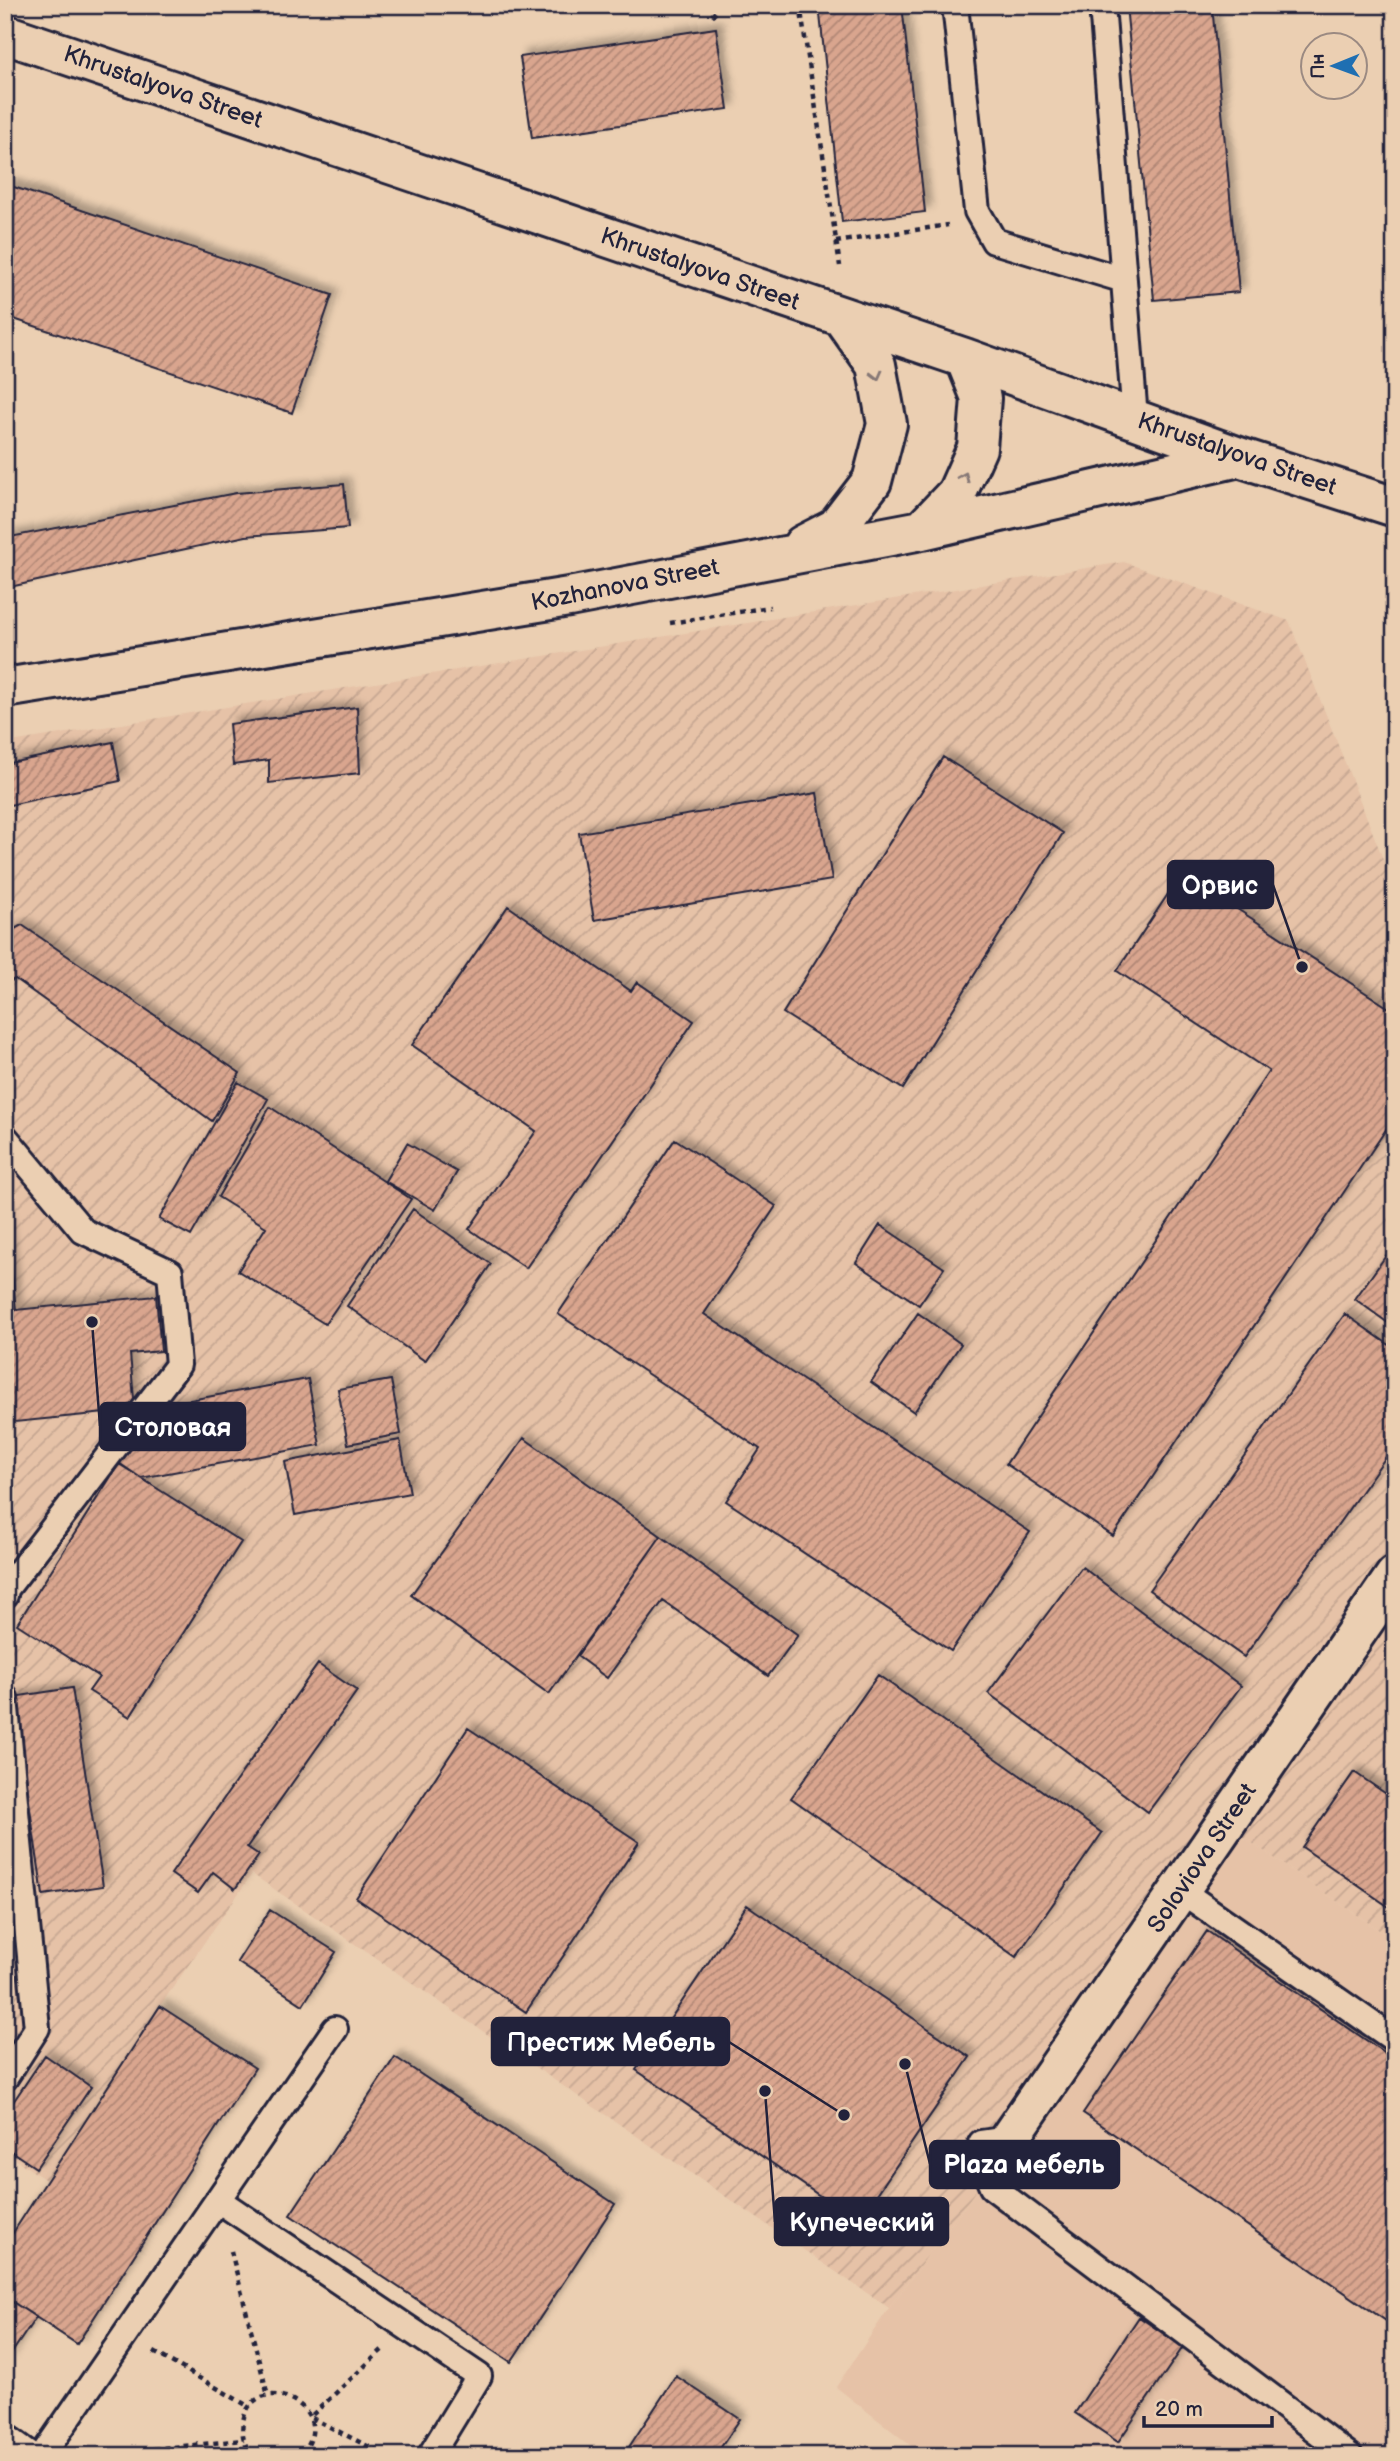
<svg xmlns="http://www.w3.org/2000/svg" width="1400" height="2461" font-family="'Balsamiq Sans',sans-serif">
<style>
.built{fill:#e6c2a7}
.industrial{fill:url(#industrial-furrows)}
.building{fill:url(#building-hatch);stroke:#22223b;stroke-width:2;filter:url(#shadow)}
.lines{fill:none;stroke-linecap:round;stroke-linejoin:round}
.service-casing{stroke:#22223b;stroke-width:30}
.minor-casing{stroke:#22223b;stroke-width:44}
.primary-casing{stroke:#22223b;stroke-width:44}
.path{stroke:#22223b;stroke-width:4.5;stroke-dasharray:5 5;stroke-linecap:butt}
.service{stroke:#ebcfb2;stroke-width:24}
.minor{stroke:#ebcfb2;stroke-width:38}
.primary{stroke:#ebcfb2;stroke-width:38}
.oneway{stroke:#867876}
.labels{text-anchor:middle;dominant-baseline:central;stroke-width:5;stroke-linejoin:round;paint-order:stroke}
.street-label{font-size:24px;fill:#22223b;stroke:#ebcfb2}
.leader{fill:none;stroke:#22223b;stroke-width:2.5}
.callout-dot{fill:#22223b;stroke:#ebcfb2;stroke-width:2.5}
.callout{fill:#22223b;stroke:#22223b;stroke-width:2.5}
.callout-label{font-size:26px;text-anchor:middle;font-weight:bold;fill:#fff}
</style>
<defs>
<pattern id="industrial-furrows" width="10" height="10" patternUnits="userSpaceOnUse" patternTransform="scale(1.75)"><rect width="10" height="10" fill="#e6c2a7"/><path d="M-1 1l2-2M0 10L10 0M9 11l2-2" fill="none" stroke="#c5a691"/></pattern>
<pattern id="building-hatch" width="6" height="6" patternUnits="userSpaceOnUse" patternTransform="scale(1.75)"><rect width="6" height="6" fill="#d9a58e"/><path d="M-1 1l2-2M0 6l6-6M5 7l2-2" fill="none" stroke="#b08675"/></pattern>
<filter id="shadow"><feDropShadow dx="6" dy="-6" stdDeviation="3.5" flood-color="#0004"/></filter>
</defs>
<rect width="100%" height="100%" fill="#ebcfb2"/>
<filter id="ink" filterUnits="userSpaceOnUse"><feTurbulence type="fractalNoise" baseFrequency=".0143" numOctaves="2"/><feDisplacementMap in="SourceGraphic" scale="14" xChannelSelector="R" yChannelSelector="G"/><feConvolveMatrix kernelMatrix="1 2 1 2 8 2 1 2 1" color-interpolation-filters="sRGB"/></filter>
<g filter="url(#ink)">
<path class="built" d="M 1239,1834 L 1395,1941 L 1395,2456 L 924,2456 L 836,2387 L 889,2308 Z"/>
<path class="industrial" d="M 1124,562 L 1289,621 L 1395,889 L 1395,1941 L 1239,1834 L 889,2308 L 252,1874 L 160,2006 L 47,2181 L 5,2152 L 5,743 Z"/>
<path class="building" d="M 819,5 L 902,5 L 925,212 L 842,222 Z
M 1126,5 L 1212,5 L 1239,292 L 1154,300 Z
M 716,28 L 728,109 L 532,138 L 520,57 Z
M 5,184 L 332,295 L 292,413 L 5,316 Z
M 344,484 L 348,528 L 246,536 L 5,588 L 5,538 L 236,493 Z
M 357,707 L 360,773 L 269,783 L 269,760 L 233,765 L 229,724 Z
M 113,742 L 120,781 L 5,806 L 5,764 Z
M 943,757 L 1063,833 L 903,1089 L 783,1013 Z
M 817,793 L 832,880 L 594,920 L 579,833 Z
M 1182,873 L 1395,1012 L 1395,1116 L 1113,1536 L 1006,1464 L 1269,1071 L 1117,971 Z
M 508,906 L 631,991 L 637,982 L 694,1021 L 526,1268 L 469,1229 L 536,1131 L 412,1045 Z
M 22,925 L 240,1073 L 212,1121 L 15,979 L 5,984 L 5,934 Z
M 238,1082 L 268,1099 L 191,1236 L 159,1219 Z
M 270,1107 L 411,1199 L 325,1324 L 238,1271 L 266,1227 L 218,1197 Z
M 675,1139 L 776,1206 L 704,1314 L 1030,1532 L 951,1651 L 726,1501 L 760,1449 L 558,1314 Z
M 407,1143 L 457,1172 L 435,1210 L 385,1181 Z
M 5,1208 L 16,1310 L 156,1296 L 161,1351 L 130,1354 L 135,1410 L 5,1423 Z
M 413,1209 L 491,1264 L 425,1361 L 347,1306 Z
M 880,1225 L 944,1268 L 919,1305 L 856,1263 Z
M 1395,1243 L 1395,1328 L 1355,1299 Z
M 918,1313 L 961,1344 L 914,1412 L 871,1382 Z
M 1345,1314 L 1395,1349 L 1395,1444 L 1244,1657 L 1149,1590 Z
M 308,1379 L 320,1445 L 141,1478 L 119,1463 L 151,1407 Z
M 391,1380 L 401,1434 L 348,1444 L 338,1389 Z
M 524,1438 L 661,1536 L 549,1694 L 411,1595 Z
M 400,1440 L 410,1493 L 295,1515 L 285,1462 Z
M 119,1464 L 241,1542 L 130,1717 L 89,1691 L 99,1677 L 17,1624 Z
M 661,1536 L 798,1635 L 768,1676 L 663,1601 L 607,1678 L 577,1656 Z
M 1082,1567 L 1241,1686 L 1148,1812 L 988,1693 Z
M 318,1664 L 357,1691 L 247,1847 L 259,1855 L 235,1889 L 213,1872 L 198,1893 L 171,1874 Z
M 878,1675 L 1102,1833 L 1016,1957 L 791,1798 Z
M 72,1688 L 103,1886 L 43,1895 L 13,1697 Z
M 468,1728 L 639,1842 L 526,2012 L 356,1898 Z
M 1354,1772 L 1395,1800 L 1395,1911 L 1302,1847 Z
M 747,1905 L 970,2057 L 858,2222 L 636,2070 Z
M 270,1910 L 336,1952 L 303,2005 L 237,1962 Z
M 1207,1931 L 1395,2060 L 1395,2327 L 1083,2113 Z
M 160,2006 L 255,2068 L 77,2344 L 5,2297 L 5,2245 Z
M 45,2055 L 91,2087 L 36,2168 L 5,2147 L 5,2114 Z
M 395,2057 L 615,2204 L 511,2362 L 290,2215 Z
M 5,2297 L 36,2317 L 5,2363 Z
M 1139,2317 L 1183,2347 L 1118,2442 L 1075,2413 Z
M 676,2376 L 740,2419 L 715,2456 L 623,2456 Z"/>
<g class="lines">
<defs>
<path id="service" d="M 955,5 L 977,211 L 994,241 L 1124,280
M 1102,5 L 1135,418
M 5,1137 L 83,1231 L 170,1272 L 178,1365 L 6,1589 L 5,1595
M 5,1698 L 37,2028 L 5,2078
M 1180,1890 L 1395,2040
M 1009,2139 L 981,2143 L 983,2165 L 992,2187 L 1350,2456
M 218,2200 L 479,2376 L 430,2456
M 5,2436 L 33,2456
M 42,2456 L 335,2029"/>
<path id="minor" d="M 1009,2139 L 1395,1576"/>
<path id="primary" d="M 5,34 L 965,358 L 1239,457 L 1395,507
M 922,530 L 957,493 L 977,448 L 981,398 L 965,358
M 803,545 L 836,528 L 872,481 L 887,424 L 876,365 L 842,317
M 5,688 L 569,597 L 922,530 L 1239,457"/>
</defs>
<use href="#service" class="service-casing"/>
<use href="#minor" class="minor-casing"/>
<use href="#primary" class="primary-casing"/>
<path class="path" d="M 705,5 L 718,18
M 800,5 L 840,266
M 836,242 L 948,225
M 670,623 L 770,607
M 231,2251 L 268,2396
M 382,2350 L 310,2417 L 387,2456
M 154,2352 L 250,2407
M 84,2456 L 244,2440
M 254,2456 C 244,2447 241,2434 243,2421 C 255,2365 346,2410 299,2456"/>
<use href="#service" class="service"/>
<use href="#minor" class="minor"/>
<use href="#primary" class="primary"/>
</g>
<defs><path id="oneway-chevron" d="M-2-3.5L2.5 0L-2 3.5" fill="none" stroke-width="1.6" stroke-linecap="round" stroke-linejoin="round" transform="scale(1.75)"/></defs>
<g class="oneway">
<use href="#oneway-chevron" transform="translate(877 375) rotate(76)"/>
<use href="#oneway-chevron" transform="translate(964 477) rotate(-66)"/>
</g>
</g>
<g class="labels">
<g class="street-label">
<text transform="translate(163 87) rotate(19)">Khrustalyova Street</text>
<text transform="translate(700 269) rotate(19)">Khrustalyova Street</text>
<text transform="translate(1237 454) rotate(19)">Khrustalyova Street</text>
<text transform="translate(625 585) rotate(-11)">Kozhanova Street</text>
<text transform="translate(1202 1858) rotate(-56)">Soloviova Street</text>
</g>
</g>
<path class="leader" d="M1302 967L1273 885M92 1322L100 1426M844 2115L729 2042M905 2064L930 2164M765 2091L775 2222"/>
<g class="callout-dot">
<circle cx="1302" cy="967" r="7"/>
<circle cx="92" cy="1322" r="7"/>
<circle cx="844" cy="2115" r="7"/>
<circle cx="905" cy="2064" r="7"/>
<circle cx="765" cy="2091" r="7"/>
</g>
<g class="callout">
<rect x="1168" y="861" width="105" height="47" rx="7"/>
<rect x="100" y="1403" width="145" height="47" rx="7"/>
<rect x="492" y="2018" width="237" height="47" rx="7"/>
<rect x="930" y="2141" width="189" height="47" rx="7"/>
<rect x="775" y="2198" width="173" height="47" rx="7"/>
</g>
<g class="callout-label">
<text x="1220" y="894">Орвис</text>
<text x="173" y="1436">Столовая</text>
<text x="611" y="2051">Престиж Мебель</text>
<text x="1024" y="2173">Plaza мебель</text>
<text x="862" y="2231">Купеческий</text>
</g>
<rect width="1400" height="2461" fill="none" stroke="#ebcfb2" stroke-width="28"/>
<rect x="14" y="14" width="1372" height="2433" fill="none" stroke="#22223b" stroke-width="2.5" filter="url(#ink)"/>
<g transform="translate(1334 66) rotate(269)"><circle r="33" fill="#ebcfb2" stroke="#9b8a82" stroke-width="2"/>
<path d="M0-5L12 26L0 18L-12 26Z" fill="#1f6fb2"/>
<text y="-10" font-size="19" font-weight="bold" text-anchor="middle" fill="#22223b">Пн</text>
</g>
<path d="M1144 2416v10h128v-10" fill="none" stroke="#22223b" stroke-width="3.5"/>
<text x="1155" y="2416" font-size="21" fill="#22223b" stroke="#ebcfb2" stroke-width="5" paint-order="stroke">20 m</text>
</svg>
